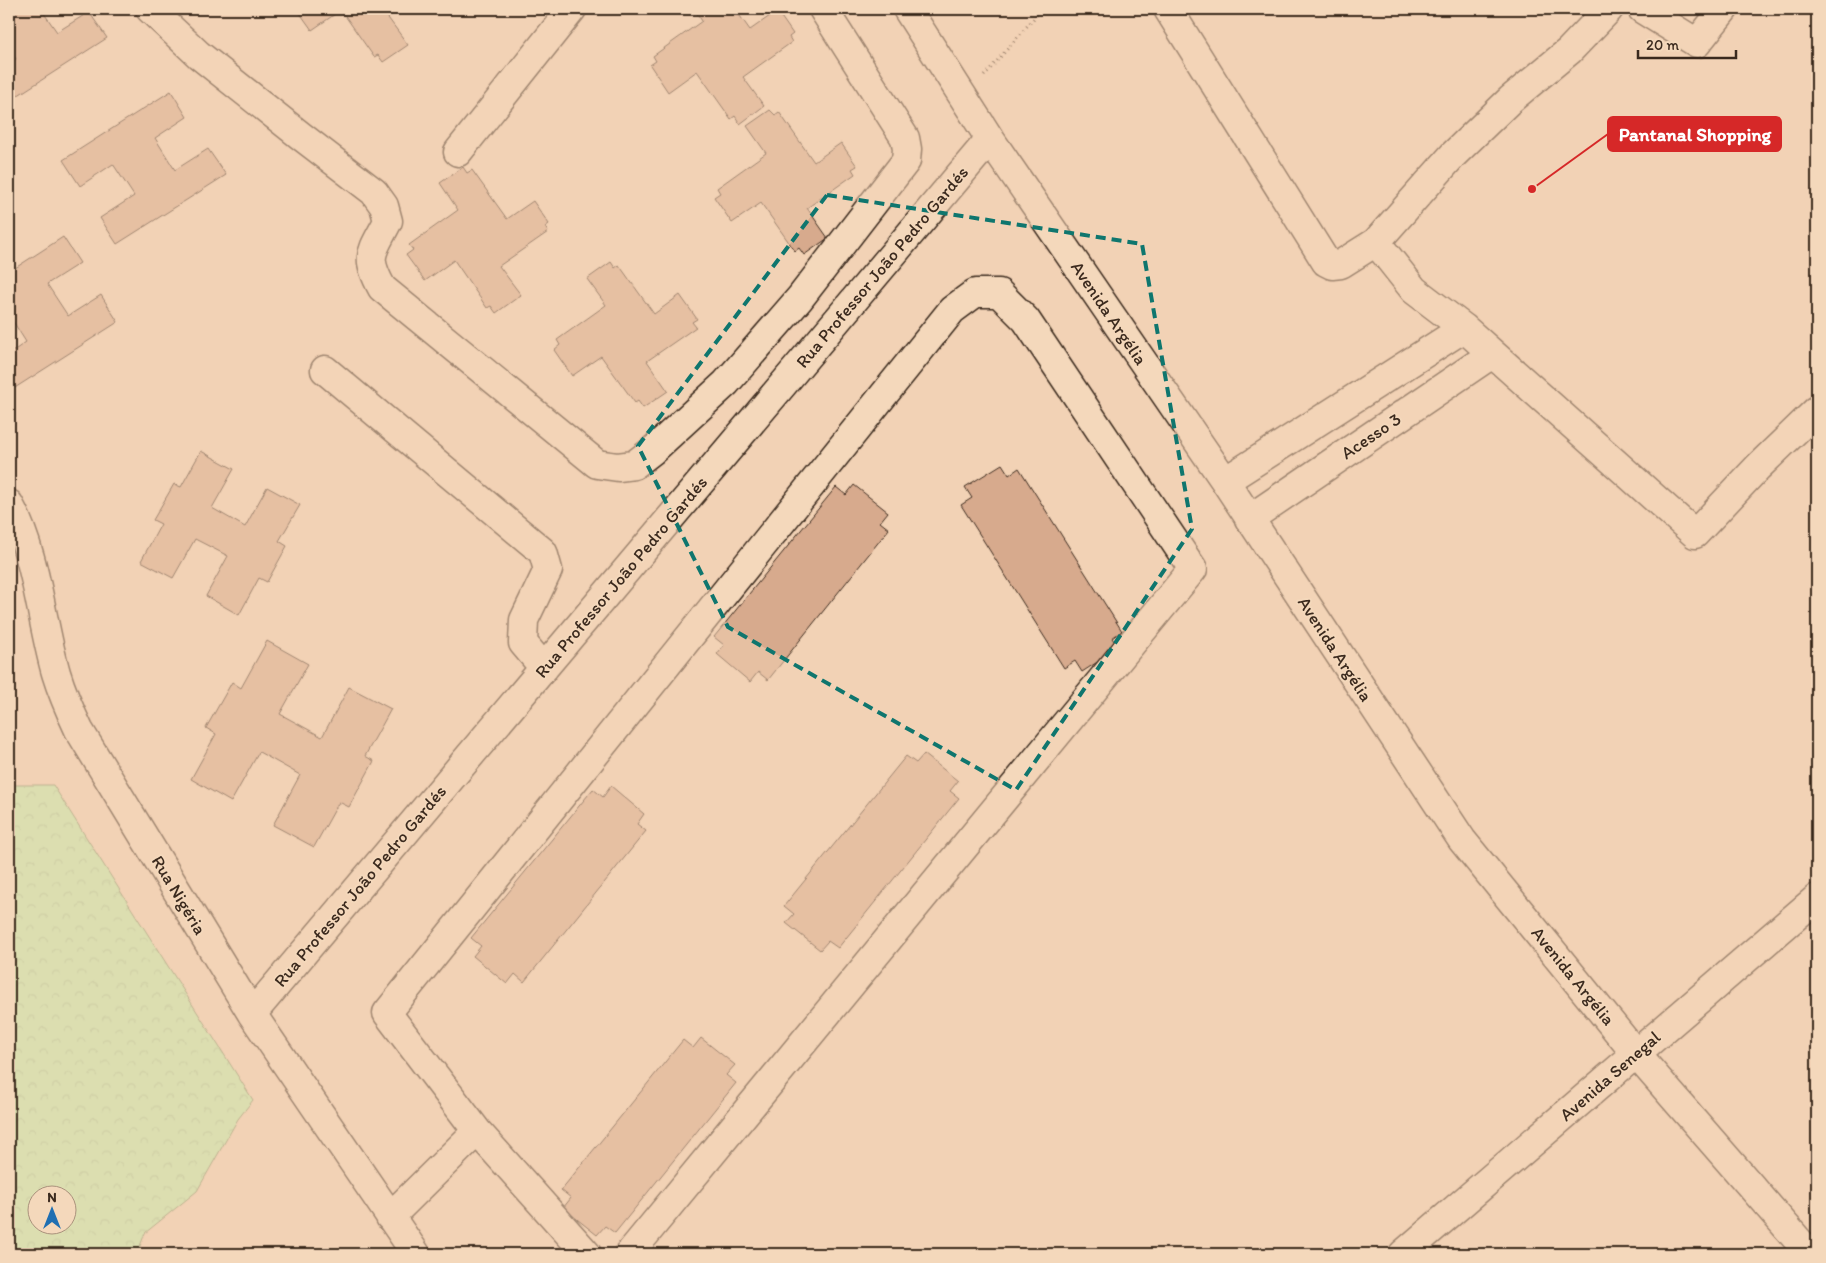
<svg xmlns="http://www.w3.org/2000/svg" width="1826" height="1263" font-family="Itim,sans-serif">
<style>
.forest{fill:url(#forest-crowns);stroke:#7e8c64;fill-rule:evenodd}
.building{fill:#d7aa8d;stroke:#3b2a1e}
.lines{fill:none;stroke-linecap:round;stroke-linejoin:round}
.minor-casing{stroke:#3b2a1e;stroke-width:31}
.path{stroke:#3b2a1e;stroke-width:3;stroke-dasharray:1 4;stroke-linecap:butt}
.minor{stroke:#f4d8bb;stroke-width:28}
.marked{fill:none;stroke:#0f766e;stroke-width:4;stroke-dasharray:10 6;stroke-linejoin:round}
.labels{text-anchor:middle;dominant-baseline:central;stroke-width:4;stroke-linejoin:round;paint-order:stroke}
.street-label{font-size:18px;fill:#3b2a1e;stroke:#f4d8bb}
.leader{fill:none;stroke:#d62828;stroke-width:2}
.callout-dot{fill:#d62828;stroke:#f4d8bb;stroke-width:2}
.callout{fill:#d62828;stroke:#d62828;stroke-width:2}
.callout-label{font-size:19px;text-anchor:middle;font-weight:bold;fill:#fff}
</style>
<defs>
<pattern id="forest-crowns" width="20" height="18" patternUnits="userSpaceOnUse" patternTransform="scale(1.25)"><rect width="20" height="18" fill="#c0edab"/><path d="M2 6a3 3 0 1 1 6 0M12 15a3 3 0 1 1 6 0" fill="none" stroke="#a6cb93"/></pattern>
</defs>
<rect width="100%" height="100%" fill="#f2d2b5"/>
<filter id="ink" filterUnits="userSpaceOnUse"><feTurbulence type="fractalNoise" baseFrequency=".02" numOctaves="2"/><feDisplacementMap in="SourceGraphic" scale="10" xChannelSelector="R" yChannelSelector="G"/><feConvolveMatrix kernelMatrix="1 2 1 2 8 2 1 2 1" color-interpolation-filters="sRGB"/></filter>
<g filter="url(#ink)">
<path class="forest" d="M 9,785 L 53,785 L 253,1100 L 238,1119 L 197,1191 L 145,1233 L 137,1254 L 9,1254 ZM 38,1196 L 68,1196 L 68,1226 L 38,1226 Z"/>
<path class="building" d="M 9,9 L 41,9 L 57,32 L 89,12 L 107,38 L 9,101 L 9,63 L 16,59 L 9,49 Z
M 297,9 L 395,9 L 386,15 L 408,45 L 383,62 L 378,55 L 374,57 L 341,10 L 312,30 Z
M 694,9 L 735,9 L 750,30 L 777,11 L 793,34 L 789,37 L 792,42 L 743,77 L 764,106 L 740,124 L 735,116 L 731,119 L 697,71 L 668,92 L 650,65 L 656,61 L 653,56 L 702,21 Z
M 171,91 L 187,117 L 155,138 L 175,170 L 208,149 L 226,175 L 117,244 L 100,218 L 134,196 L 113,164 L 80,186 L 63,160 Z
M 770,110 L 775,115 L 779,112 L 814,162 L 841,143 L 857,166 L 852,169 L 855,174 L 807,208 L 828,238 L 804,255 L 799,248 L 795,251 L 761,203 L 732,223 L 714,197 L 720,193 L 717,188 L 766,153 L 747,126 Z
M 463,167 L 467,173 L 472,170 L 507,219 L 533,201 L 549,224 L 545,227 L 548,232 L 499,266 L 521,295 L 496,313 L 491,306 L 487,308 L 454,260 L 425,281 L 406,255 L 413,250 L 409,245 L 458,210 L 440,183 Z
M 63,237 L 80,263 L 47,284 L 68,316 L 101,295 L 118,322 L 10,391 L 9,354 L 26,342 L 9,315 L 9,272 Z
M 611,262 L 615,268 L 619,265 L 654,314 L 680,295 L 697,319 L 692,322 L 696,327 L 647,361 L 668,391 L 643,408 L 638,401 L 635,403 L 601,356 L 572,376 L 554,350 L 560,345 L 557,340 L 606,305 L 587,279 Z
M 201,451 L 234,469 L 212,508 L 245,527 L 267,487 L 300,505 L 279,541 L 287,546 L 267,582 L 259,578 L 239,615 L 206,596 L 228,556 L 195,539 L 173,578 L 141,561 L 161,524 L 153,520 L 174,484 L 181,487 Z
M 1002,464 L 1009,475 L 1019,468 L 1122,631 L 1112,638 L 1119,648 L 1082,672 L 1075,661 L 1064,668 L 961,505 L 972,498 L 965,487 Z
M 854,485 L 888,512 L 880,522 L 889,529 L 768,680 L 758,672 L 750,682 L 717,654 L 724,645 L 714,637 L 836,487 L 846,495 Z
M 267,641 L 308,664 L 280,714 L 322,737 L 349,687 L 391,709 L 365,756 L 374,761 L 349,807 L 339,802 L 314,847 L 273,825 L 300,775 L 259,752 L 231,802 L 191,779 L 216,734 L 206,728 L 232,682 L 241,688 Z
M 924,754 L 958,781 L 950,791 L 959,798 L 838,948 L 828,941 L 820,950 L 786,923 L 794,914 L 784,906 L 906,756 L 916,763 Z
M 611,786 L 644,814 L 637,824 L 646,831 L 524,982 L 515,974 L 507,984 L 473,956 L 481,946 L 471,938 L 593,789 L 603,797 Z
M 701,1038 L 735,1065 L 726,1075 L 736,1083 L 615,1233 L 605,1226 L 597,1235 L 563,1208 L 571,1198 L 561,1190 L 683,1040 L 693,1048 Z"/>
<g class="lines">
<defs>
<path id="minor" d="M 150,9 L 199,55 L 301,136 L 374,192 L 384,206 L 388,221 C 372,253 364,255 382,288 L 597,464 L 618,467 L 634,465 L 652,451 L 726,383 L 800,298 L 906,161 L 907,149 L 905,138 L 823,9
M 907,9 L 990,139 L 1225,481 L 1462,840 L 1636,1054 L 1810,1254
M 1168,9 L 1326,262 L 1332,265 L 1341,264 L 1376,242 L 1453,155 L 1511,99 L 1569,51 L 1609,9
M 1642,9 L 1697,43 L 1724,9
M 458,152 L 572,9
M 1376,242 L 1414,290 L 1464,328 L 1695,534 L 1758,467 L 1817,410
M 325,370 L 543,552 L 548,570 L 524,620 L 523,643 L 544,668
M 1225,481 L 1464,328
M 9,504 C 37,555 40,617 56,673 C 62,693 70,711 79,730 L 252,1014 L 416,1254
M 1249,519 L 1492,354
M 252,1014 L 990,139
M 390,1217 L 477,1131
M 587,1254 L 477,1131 L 387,1013 L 952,310 L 975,293 L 999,293 L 1026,320 L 1193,569 L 629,1254
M 1403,1254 L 1817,898"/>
</defs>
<use href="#minor" class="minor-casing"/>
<path class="path" d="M 984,76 L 1042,9"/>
<use href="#minor" class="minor"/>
</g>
</g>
<path d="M0 0H1826V1263H0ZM 827,195 L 1142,244 L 1192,529 L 1016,790 L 728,627 L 638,446 Z" fill="#f2d2b5" fill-opacity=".55" fill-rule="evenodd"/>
<path class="marked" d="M 827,195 L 1142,244 L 1192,529 L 1016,790 L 728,627 L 638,446 Z"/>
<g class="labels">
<g class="street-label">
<text transform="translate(882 267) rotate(-50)">Rua Professor João Pedro Gardés</text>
<text transform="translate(1109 313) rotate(56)">Avenida Argélia</text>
<text transform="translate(1371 436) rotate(-34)">Acesso 3</text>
<text transform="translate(621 577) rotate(-50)">Rua Professor João Pedro Gardés</text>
<text transform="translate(1335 649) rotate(57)">Avenida Argélia</text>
<text transform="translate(360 886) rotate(-50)">Rua Professor João Pedro Gardés</text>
<text transform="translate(179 895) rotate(59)">Rua Nigéria</text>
<text transform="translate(1573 976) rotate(51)">Avenida Argélia</text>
<text transform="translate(1610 1076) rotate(-41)">Avenida Senegal</text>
</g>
</g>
<path class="leader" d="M1532 189L1608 134"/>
<circle class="callout-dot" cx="1532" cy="189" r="5"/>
<rect class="callout" x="1608" y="117" width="173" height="34" rx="5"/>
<g class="callout-label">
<text x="1695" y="141">Pantanal Shopping</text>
</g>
<rect width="1826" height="1263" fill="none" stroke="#f4d8bb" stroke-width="30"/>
<rect x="15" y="15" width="1796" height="1233" fill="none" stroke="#3b2a1e" stroke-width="2" filter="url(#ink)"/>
<g transform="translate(52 1210)"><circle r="24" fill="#f4d8bb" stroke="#aa927c"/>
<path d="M0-4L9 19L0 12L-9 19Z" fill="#1f6fb2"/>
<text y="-8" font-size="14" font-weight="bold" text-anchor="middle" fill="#3b2a1e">N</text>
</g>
<path d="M1638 50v8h98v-8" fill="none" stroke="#3b2a1e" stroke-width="2.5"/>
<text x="1646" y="50" font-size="15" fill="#3b2a1e" stroke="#f4d8bb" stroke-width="4" paint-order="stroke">20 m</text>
</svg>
